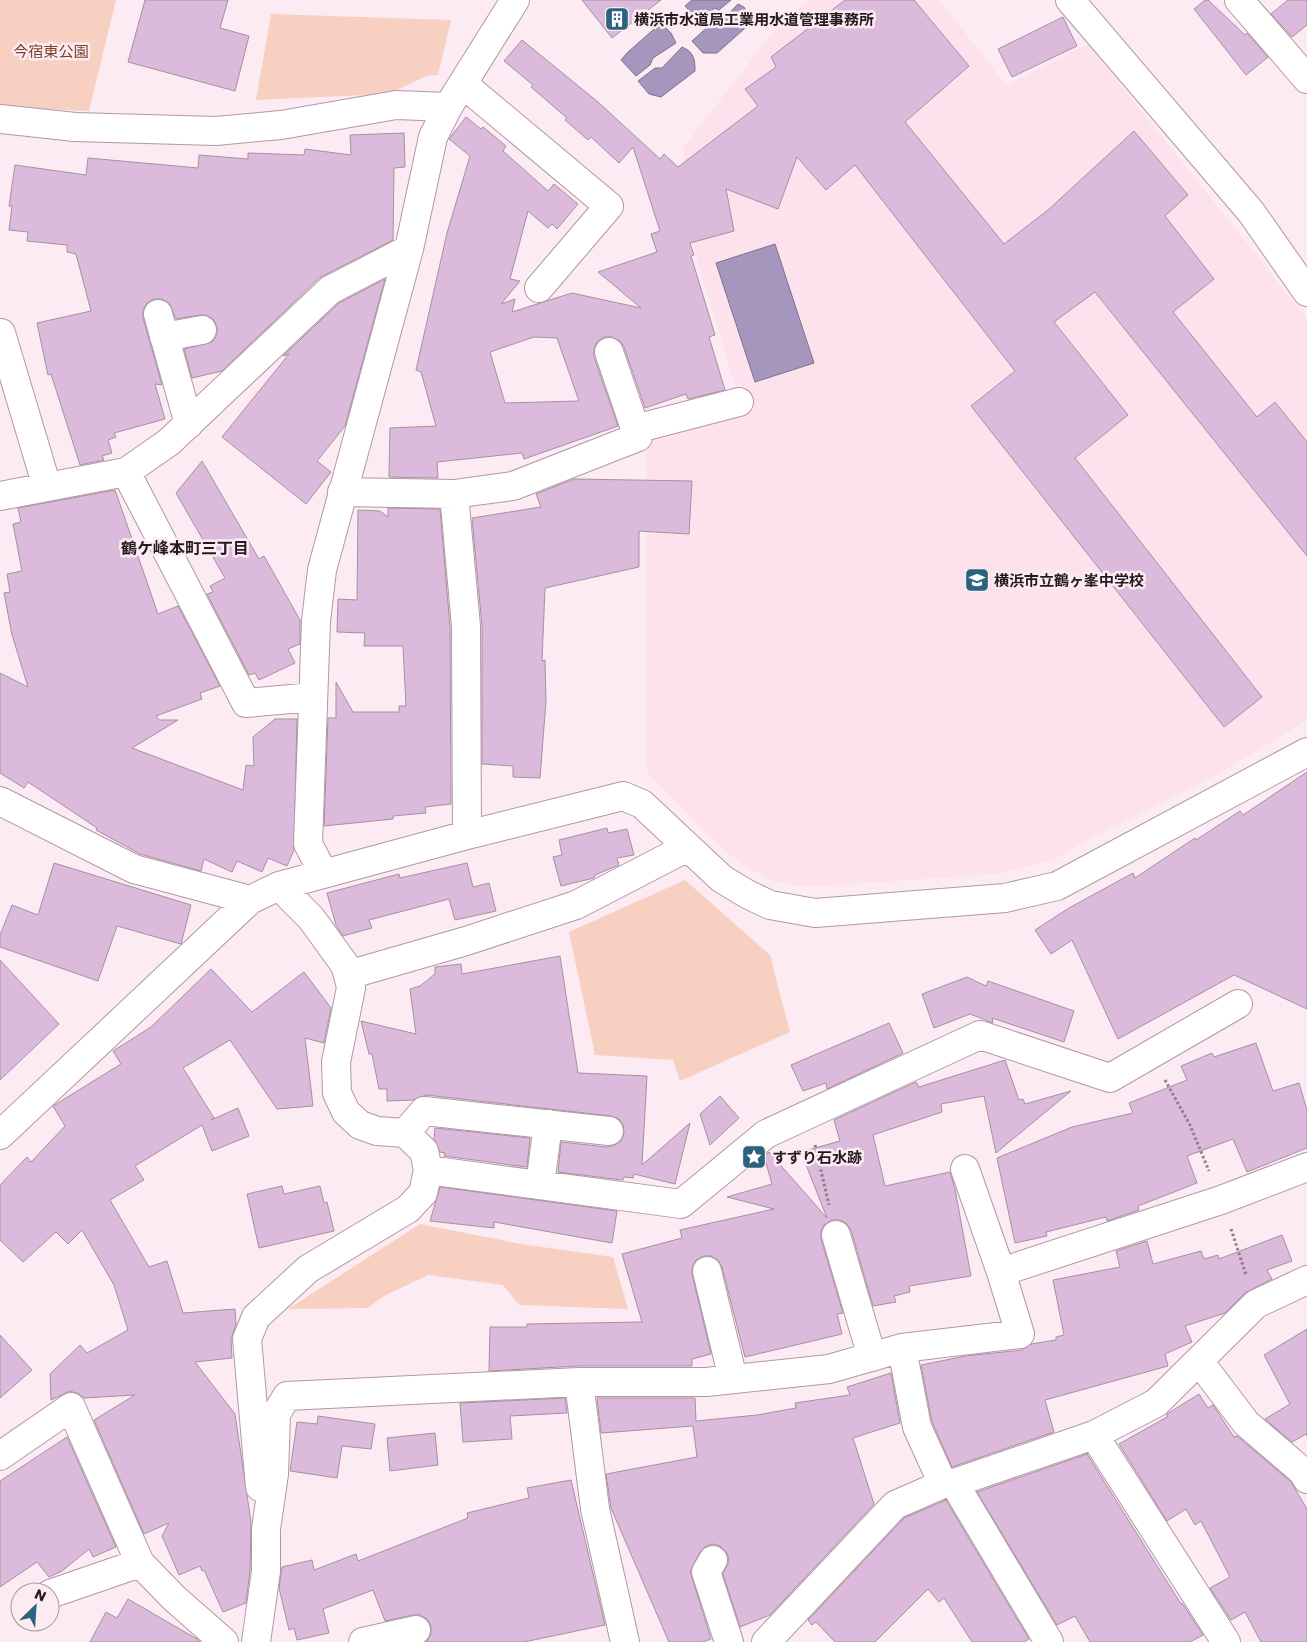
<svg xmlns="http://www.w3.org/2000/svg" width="1307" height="1642" font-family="Poppins,'Noto Sans JP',sans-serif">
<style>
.built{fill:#fde1ec}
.green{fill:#f8d0c2}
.water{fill:#a596bd;stroke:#7e718e}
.building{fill:#dcbadb;stroke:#a391a3;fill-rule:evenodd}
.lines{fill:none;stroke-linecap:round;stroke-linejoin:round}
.minor-casing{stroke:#b298a3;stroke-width:30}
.path{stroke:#8c7f85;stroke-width:3;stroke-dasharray:2.5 2.5;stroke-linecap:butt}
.minor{stroke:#fff;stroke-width:28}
.labels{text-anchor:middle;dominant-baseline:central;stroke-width:5;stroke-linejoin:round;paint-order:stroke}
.poi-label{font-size:15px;font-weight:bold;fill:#241b1f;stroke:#fcebf2;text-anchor:start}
.park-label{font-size:15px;fill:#7a3f29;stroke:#fcebf2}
.neighbourhood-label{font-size:16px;font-weight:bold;fill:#241b1f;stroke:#fcebf2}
</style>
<rect width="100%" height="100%" fill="#fcebf2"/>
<path class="built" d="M 810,0 L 939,0 L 1006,85 L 1088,44 L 1307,319 L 1307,719 L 1285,734 L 1200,784 L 1098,834 L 1055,859 L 998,874 L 803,887 L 770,879 L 739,862 L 704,831 L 647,771 L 646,440 L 743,411 L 693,247 L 683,148 L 782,21 Z"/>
<path class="green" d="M 0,0 L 116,0 L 89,111 L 0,107 Z
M 271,14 L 451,20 L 438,75 L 426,76 L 389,94 L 256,100 Z
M 685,880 L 770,955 L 790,1032 L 680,1081 L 673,1060 L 595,1055 L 569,932 Z
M 420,1224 L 521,1244 L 613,1257 L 628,1309 L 519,1305 L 503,1285 L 428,1275 L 386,1295 L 367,1308 L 288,1309 Z"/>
<path class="water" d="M 692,0 L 731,0 L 719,10 L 714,8 L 705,20 L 701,23 L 685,6 Z
M 738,4 L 744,7 L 752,22 L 717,53 L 703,53 L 692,41 L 711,24 L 718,25 Z
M 661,23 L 671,33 L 676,43 L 653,58 L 650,65 L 636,76 L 621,60 L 628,52 Z
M 682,47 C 694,52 695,59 695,71 L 661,97 L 649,94 L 638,81 L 655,68 L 662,68 Z
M 775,244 L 814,363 L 755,382 L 716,263 Z"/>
<path class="building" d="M 145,0 L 228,0 L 220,28 L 249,36 L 235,91 L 128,62 Z
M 582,0 L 661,0 L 612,38 Z
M 845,0 L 914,0 L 969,66 L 905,122 L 1004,244 L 1048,210 L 1134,131 L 1188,195 L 1165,216 L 1214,279 L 1173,312 L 1257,417 L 1275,402 L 1307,442 L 1307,556 L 1095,292 L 1054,322 L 1128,415 L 1075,458 L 1262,697 L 1224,727 L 971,406 L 1015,371 L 855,165 L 826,190 L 797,157 L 778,209 L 726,189 L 734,231 L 690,243 L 694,255 L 691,256 L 715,335 L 709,337 L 725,390 L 688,399 L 686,394 L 645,408 L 624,347 L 620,341 L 612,337 L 604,337 L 597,342 L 594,349 L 594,357 L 618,426 L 524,459 L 522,453 L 437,462 L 438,478 L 389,477 L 390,428 L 436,426 L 421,372 L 416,370 L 447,233 L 470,156 L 449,139 L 466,117 L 481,129 L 483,127 L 506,146 L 503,151 L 548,191 L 554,184 L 578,204 L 557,229 L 552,224 L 548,228 L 528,211 L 510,279 L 520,281 L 501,304 L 515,299 L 512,312 L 572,293 L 641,308 L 598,272 L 657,252 L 651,234 L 660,231 L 633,147 L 619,163 L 591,137 L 588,140 L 565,120 L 567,118 L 531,87 L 533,85 L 504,61 L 522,40 L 598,102 L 660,159 L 664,154 L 678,167 L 758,106 L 745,89 L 776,67 L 771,57 ZM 534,337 L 557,338 L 579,401 L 505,403 L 490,352 Z
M 1205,0 L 1208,0 L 1245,35 L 1247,33 L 1268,57 L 1246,75 L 1194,9 Z
M 1288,0 L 1307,0 L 1307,25 L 1292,37 L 1271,14 Z
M 1063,17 L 1077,46 L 1012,77 L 998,49 Z
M 404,133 L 405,167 L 394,168 L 393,240 L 319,278 L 222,371 L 192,378 L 184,349 L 212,342 L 217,335 L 217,328 L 214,320 L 207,315 L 200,315 L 176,319 L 169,303 L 162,299 L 154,299 L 147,303 L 143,310 L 143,318 L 162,385 L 155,384 L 165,419 L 114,433 L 116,437 L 108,440 L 112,453 L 102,456 L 104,460 L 80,465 L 51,374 L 48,375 L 37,323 L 91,311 L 76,254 L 67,252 L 67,245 L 27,241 L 28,232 L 9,230 L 12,206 L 9,206 L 15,165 L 86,175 L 88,158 L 198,168 L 199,155 L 248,159 L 248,153 L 304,155 L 305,149 L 351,155 L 350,135 Z
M 385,279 L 345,426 L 317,461 L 331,472 L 306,504 L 222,437 L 289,354 L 283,356 L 339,303 Z
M 202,461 L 259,559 L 264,556 L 300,620 L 300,644 L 288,649 L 295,663 L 259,680 L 255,673 L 249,675 L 207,594 L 213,592 L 210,586 L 225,578 L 176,493 Z
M 574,479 L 692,481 L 689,534 L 639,531 L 639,567 L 545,588 L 542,661 L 545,660 L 546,701 L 540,778 L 513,777 L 513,766 L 482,764 L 482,626 L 472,518 L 541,507 L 536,494 Z
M 115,490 L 158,614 L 178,606 L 220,686 L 200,693 L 202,699 L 156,716 L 159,720 L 178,720 L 132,748 L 243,790 L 246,765 L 254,766 L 253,737 L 275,719 L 297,719 L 294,850 L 287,866 L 268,858 L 262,872 L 237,861 L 232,872 L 204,859 L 201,871 L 140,854 L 96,830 L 97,828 L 28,782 L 24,788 L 0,773 L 0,673 L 28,687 L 12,635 L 4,593 L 10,592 L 7,574 L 22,571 L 13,524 L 21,522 L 18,508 Z
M 388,508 L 440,509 L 450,627 L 451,804 L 425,807 L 426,813 L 393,816 L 393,819 L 324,826 L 328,718 L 336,718 L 336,682 L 353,712 L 399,712 L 399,706 L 406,706 L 403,646 L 364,646 L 365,633 L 337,632 L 338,599 L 357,600 L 358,510 L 380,511 L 388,517 Z
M 1307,772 L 1307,1009 L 1234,975 L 1118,1039 L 1072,940 L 1051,954 L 1035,930 L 1069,908 L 1133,873 L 1135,878 L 1195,838 L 1196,840 L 1240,811 L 1243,815 Z
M 607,828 L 608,833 L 627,829 L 634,855 L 617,858 L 619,865 L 595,875 L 594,878 L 561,886 L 553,857 L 562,855 L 559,840 Z
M 54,863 L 191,905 L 181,944 L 117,926 L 98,981 L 0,947 L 0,935 L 12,905 L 38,915 Z
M 467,863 L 473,887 L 489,883 L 496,911 L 455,920 L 449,899 L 369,920 L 372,928 L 343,936 L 336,925 L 327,893 L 399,874 L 400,878 Z
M 560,956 L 578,1073 L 647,1076 L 642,1165 L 690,1123 L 675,1184 L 634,1174 L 633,1178 L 624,1177 L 623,1180 L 558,1172 L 561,1142 L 607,1147 L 615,1145 L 621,1141 L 624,1133 L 623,1125 L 619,1119 L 611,1116 L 426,1095 L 413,1100 L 387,1101 L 387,1089 L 379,1089 L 372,1054 L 369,1054 L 361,1021 L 416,1034 L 410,989 L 420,986 L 435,974 L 435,967 L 461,964 L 462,974 Z
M 0,960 L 59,1024 L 0,1080 Z
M 211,969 L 252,1012 L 304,972 L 331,1008 L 324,1043 L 305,1038 L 313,1106 L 277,1109 L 230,1040 L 183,1068 L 214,1118 L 211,1120 L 238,1108 L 249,1136 L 212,1151 L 202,1125 L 135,1166 L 144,1180 L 110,1200 L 149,1267 L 167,1261 L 183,1313 L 235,1309 L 236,1324 L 231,1340 L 232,1358 L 195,1362 L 235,1414 L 251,1522 L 250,1570 L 246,1603 L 223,1612 L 204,1570 L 202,1571 L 200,1566 L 179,1575 L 162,1536 L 169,1523 L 144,1534 L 94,1420 L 135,1395 L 84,1398 L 79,1394 L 70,1391 L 51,1400 L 50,1374 L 80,1345 L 87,1353 L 128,1330 L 114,1285 L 82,1230 L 68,1244 L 56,1232 L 23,1262 L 0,1240 L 0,1185 L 27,1157 L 31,1162 L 65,1126 L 53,1106 L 121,1064 L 113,1051 L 151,1027 Z
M 967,977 L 986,986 L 988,981 L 1074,1011 L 1064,1042 L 992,1018 L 993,1023 L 970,1014 L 934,1028 L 922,994 Z
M 889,1023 L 903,1053 L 827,1089 L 826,1083 L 803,1091 L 791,1065 Z
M 1256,1043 L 1273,1091 L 1299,1083 L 1307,1110 L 1307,1148 L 1247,1172 L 1233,1139 L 1187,1156 L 1197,1183 L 1138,1206 L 1139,1210 L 1107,1221 L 1106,1217 L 1046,1232 L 1047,1236 L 1015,1243 L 997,1158 L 1072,1127 L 1133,1113 L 1129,1103 L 1187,1080 L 1181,1066 L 1212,1053 L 1214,1057 Z
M 1005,1060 L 1019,1100 L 1023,1099 L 1025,1104 L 1071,1091 L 996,1153 L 984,1096 L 941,1104 L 942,1112 L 873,1135 L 885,1186 L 950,1172 L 955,1189 L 971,1276 L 909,1286 L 910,1292 L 894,1296 L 896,1302 L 873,1306 L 851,1230 L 846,1223 L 840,1220 L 832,1220 L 824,1225 L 821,1231 L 821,1239 L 843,1313 L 837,1314 L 842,1334 L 745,1357 L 722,1267 L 718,1260 L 711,1256 L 704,1256 L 696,1260 L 692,1267 L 692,1274 L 711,1354 L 692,1359 L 692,1366 L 578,1366 L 489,1371 L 490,1327 L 527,1327 L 527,1324 L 642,1322 L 622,1254 L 682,1238 L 680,1230 L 774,1209 L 727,1197 L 772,1184 L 764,1156 L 769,1152 L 827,1218 L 801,1152 L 840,1141 L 834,1120 L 916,1082 L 919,1087 Z
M 720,1096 L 739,1118 L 710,1145 L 700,1114 Z
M 435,1128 L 530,1138 L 527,1167 L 444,1156 L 445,1153 L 440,1152 L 434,1139 Z
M 282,1186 L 284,1194 L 320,1186 L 324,1203 L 327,1202 L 334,1231 L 259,1248 L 247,1194 Z
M 440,1187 L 617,1211 L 612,1243 L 494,1222 L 494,1228 L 430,1221 Z
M 1282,1235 L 1292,1261 L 1267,1270 L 1272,1279 L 1245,1293 L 1225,1313 L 1185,1326 L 1192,1342 L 1165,1354 L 1168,1366 L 1045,1400 L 1054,1432 L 952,1467 L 932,1422 L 921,1365 L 966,1356 L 1022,1350 L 1031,1344 L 1056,1340 L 1056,1337 L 1064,1335 L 1053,1280 L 1120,1267 L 1116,1251 L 1147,1241 L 1153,1264 L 1201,1251 L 1204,1259 L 1218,1255 L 1219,1259 Z
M 1307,1329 L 1307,1436 L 1306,1434 L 1292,1442 L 1265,1419 L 1290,1404 L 1264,1355 Z
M 0,1335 L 32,1370 L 0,1398 Z
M 891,1373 L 900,1423 L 853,1438 L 874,1504 L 770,1615 L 740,1627 L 723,1574 L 729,1561 L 727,1553 L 720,1546 L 713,1544 L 705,1547 L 700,1552 L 690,1571 L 711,1639 L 703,1642 L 669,1642 L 611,1508 L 606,1474 L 697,1457 L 693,1426 L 601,1433 L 597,1398 L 695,1398 L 696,1421 L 757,1415 L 796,1408 L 795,1403 L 850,1395 L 847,1387 Z
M 1199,1394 L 1208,1408 L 1213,1405 L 1234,1437 L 1237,1436 L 1291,1482 L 1307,1509 L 1307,1642 L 1261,1642 L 1245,1612 L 1231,1620 L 1210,1588 L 1230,1577 L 1201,1521 L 1195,1525 L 1186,1509 L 1167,1521 L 1119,1444 L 1167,1417 L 1167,1414 Z
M 565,1398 L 567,1413 L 510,1416 L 512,1439 L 463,1442 L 460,1403 Z
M 318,1416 L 375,1424 L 371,1449 L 342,1446 L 337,1478 L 290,1471 L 297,1422 L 317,1424 Z
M 435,1433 L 438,1465 L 390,1471 L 387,1438 Z
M 67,1437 L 116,1547 L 93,1557 L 89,1549 L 62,1571 L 49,1577 L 37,1562 L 0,1587 L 0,1481 Z
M 1087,1454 L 1181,1604 L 1182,1603 L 1203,1635 L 1190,1642 L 1090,1642 L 1075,1616 L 1057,1625 L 977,1492 Z
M 571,1480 L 605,1625 L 524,1642 L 426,1642 L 431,1634 L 431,1626 L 427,1619 L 420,1615 L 413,1615 L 385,1621 L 373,1590 L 323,1609 L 329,1633 L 297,1640 L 294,1628 L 289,1630 L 279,1588 L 282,1567 L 312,1560 L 314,1570 L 356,1554 L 358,1561 L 468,1518 L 467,1513 L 529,1498 L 527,1488 Z
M 946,1500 L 1029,1639 L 1024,1642 L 972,1642 L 944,1598 L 939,1602 L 928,1589 L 875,1642 L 835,1642 L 816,1622 L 812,1625 L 808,1620 L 904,1518 Z
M 128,1599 L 197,1639 L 200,1642 L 90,1642 L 106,1612 L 117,1618 Z"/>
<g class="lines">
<defs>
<path id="minor" d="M 1070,0 L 1251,212 L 1307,292
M 1239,0 L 1307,79
M 463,84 L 609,206 L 539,288
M 0,119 L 75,127 L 216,131 L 281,125 L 396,105 L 448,107
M 158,314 L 189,424
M 1,333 L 47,487
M 164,337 L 202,330
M 635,429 L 739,402
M 126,472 L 246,703 L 313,697
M 342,492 L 454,494 L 513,486 L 638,437 L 609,352
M 454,494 L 466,626 L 467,835
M 0,496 L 126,472 L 169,442 L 330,290 L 409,249
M 0,801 L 134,869 L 250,900
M 324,874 L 308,844 L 316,621 L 322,570 L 409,249 L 433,137 L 448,107 L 515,0
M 348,975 L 466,941 L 576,905 L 688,847
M 405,1133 L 424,1111 L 609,1131
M 0,1135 L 250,900 L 279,886 L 467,835 L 623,796 L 642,804 L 722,879 L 747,894 L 770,905 L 815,913 L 1005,898 L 1057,886 L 1307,752
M 428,1170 L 681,1204 L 766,1134 L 980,1035 L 1110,1078 L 1238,1004
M 540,1185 L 548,1124
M 836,1235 L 872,1357
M 707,1271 L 733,1379
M 1001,1272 L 1221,1200 L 1307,1167
M 1199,1361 L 1246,1423 L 1303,1472 L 1307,1479
M 579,1382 L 595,1509 L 625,1642
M 1094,1435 L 1226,1642
M 0,1456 L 71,1407 L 140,1563
M 954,1483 L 1049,1642
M 943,1484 L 917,1427 L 902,1348 L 1020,1334 L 1001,1272 L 965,1169
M 260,1487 L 247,1339 L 256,1317 L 308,1269 L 408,1209 L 423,1193 L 428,1170 L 424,1151 L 405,1133 L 377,1131 L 360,1125 L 346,1112 L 337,1093 L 336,1062 L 351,988 L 348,975 L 345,965 L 311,918 L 279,886
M 713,1560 L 706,1572 L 729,1642
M 50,1594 L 140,1563 L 174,1598 L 224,1642
M 256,1642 L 266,1571 L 266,1529 L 274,1474 L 276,1414 L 287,1396 L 579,1382 L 706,1382 L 829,1369 L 902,1348
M 363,1642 L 416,1630
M 766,1642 L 895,1505 L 943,1484 L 954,1483 L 1094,1435 L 1156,1403 L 1256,1304 L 1307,1280"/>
</defs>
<use href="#minor" class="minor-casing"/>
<path class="path" d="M 1165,1080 L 1190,1125 L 1209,1171
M 815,1145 L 829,1205
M 1231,1229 L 1246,1275"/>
<use href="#minor" class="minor"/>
</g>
<defs>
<symbol id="building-square" viewBox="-11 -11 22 22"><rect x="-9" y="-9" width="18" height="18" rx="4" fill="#29647c" stroke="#fcebf2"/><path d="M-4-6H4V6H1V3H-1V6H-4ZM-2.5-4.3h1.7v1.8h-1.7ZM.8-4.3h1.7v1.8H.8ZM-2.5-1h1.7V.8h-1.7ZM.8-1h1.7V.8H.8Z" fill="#fff"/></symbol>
<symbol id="school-square" viewBox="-11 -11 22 22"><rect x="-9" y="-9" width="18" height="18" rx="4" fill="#29647c" stroke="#fcebf2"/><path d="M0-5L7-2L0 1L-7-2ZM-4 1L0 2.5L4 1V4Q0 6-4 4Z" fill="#fff"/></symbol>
<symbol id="sight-square" viewBox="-11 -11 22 22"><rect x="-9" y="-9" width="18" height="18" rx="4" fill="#29647c" stroke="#fcebf2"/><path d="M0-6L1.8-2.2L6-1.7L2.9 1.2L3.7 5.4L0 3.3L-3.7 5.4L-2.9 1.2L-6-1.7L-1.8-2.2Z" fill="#fff"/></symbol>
</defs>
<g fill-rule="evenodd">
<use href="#building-square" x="603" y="5" width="28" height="28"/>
<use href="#school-square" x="963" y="566" width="28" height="28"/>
<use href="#sight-square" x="740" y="1143" width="28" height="28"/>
</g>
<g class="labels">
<g class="poi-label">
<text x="634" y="19">横浜市水道局工業用水道管理事務所</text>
<text x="994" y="580">横浜市立鶴ヶ峯中学校</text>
<text x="772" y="1157">すずり石水跡</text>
</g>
<g class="park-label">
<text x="51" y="51">今宿東公園</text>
</g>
<g class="neighbourhood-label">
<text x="185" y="548">鶴ケ峰本町三丁目</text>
</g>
</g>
<g transform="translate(35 1607) rotate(25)"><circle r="24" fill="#fcebf2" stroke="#a6989e"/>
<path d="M0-4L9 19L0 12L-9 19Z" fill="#29647c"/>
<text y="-8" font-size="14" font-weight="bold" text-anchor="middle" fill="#241b1f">N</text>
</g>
</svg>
